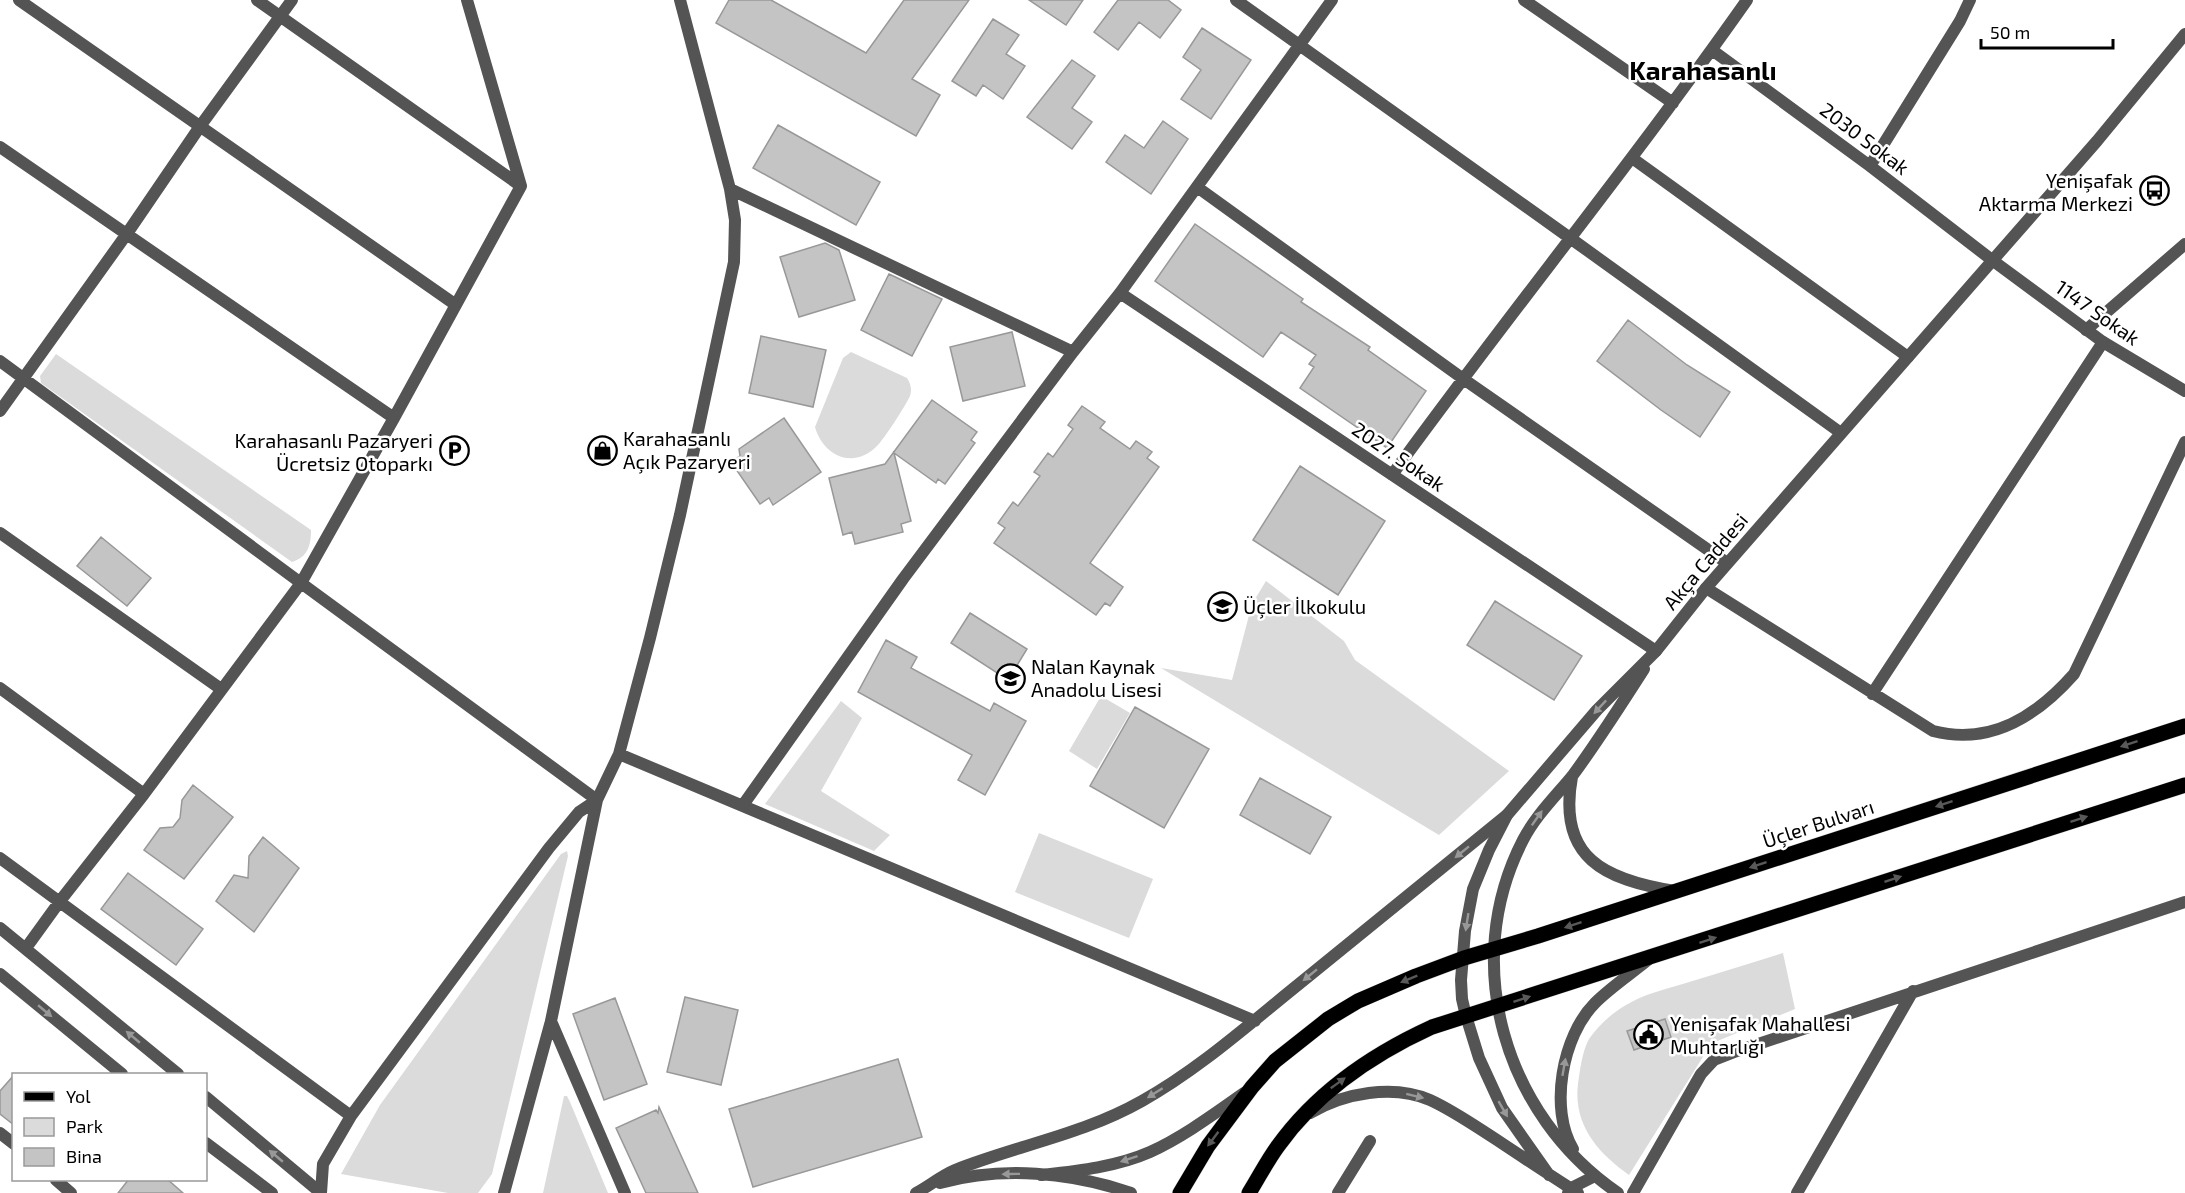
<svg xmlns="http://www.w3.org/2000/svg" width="2185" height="1193" font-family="'Exo 2',sans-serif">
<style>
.green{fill:#dbdbdb}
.building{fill:#c4c4c4;stroke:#989898;stroke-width:1.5}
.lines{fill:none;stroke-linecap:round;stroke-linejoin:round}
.primary-casing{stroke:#dbdbdb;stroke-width:16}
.minor{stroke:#545454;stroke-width:12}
.tertiary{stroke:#545454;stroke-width:12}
.primary{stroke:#000;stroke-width:15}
.oneway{fill:#989898}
.oneway2{fill:#595959}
.labels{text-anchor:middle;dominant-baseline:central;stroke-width:5;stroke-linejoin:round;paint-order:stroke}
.street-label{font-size:20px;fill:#000;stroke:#fff}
.poi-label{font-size:20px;fill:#000;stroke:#fff;text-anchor:start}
.district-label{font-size:26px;font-weight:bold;fill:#000;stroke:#fff}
</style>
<rect width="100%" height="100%" fill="#fff"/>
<path class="green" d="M 851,352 L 907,378 C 911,384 912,390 910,396 C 906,405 883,441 876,447 C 852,470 823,455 815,427 L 843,358 Z
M 56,354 L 311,530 C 311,545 308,557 292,562 L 41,383 L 40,376 Z
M 1266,581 L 1344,641 L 1355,660 L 1509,771 L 1439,835 L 1161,668 L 1232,680 L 1252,604 Z
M 1101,696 L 1130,713 L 1097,769 L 1069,751 Z
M 841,701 L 862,718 L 821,791 L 890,835 L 874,851 L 765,804 Z
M 1039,833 L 1153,879 L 1129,938 L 1015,892 Z
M 567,851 L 568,856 L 492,1174 L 478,1193 L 448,1193 L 341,1174 L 380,1105 L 561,854 Z
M 1783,953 L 1795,1009 L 1715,1042 L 1706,1052 L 1629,1175 C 1598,1153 1573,1125 1578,1084 C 1580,1070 1582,1052 1589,1039 C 1598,1026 1612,1013 1626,1005 C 1644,994 1666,989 1686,983 C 1719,973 1751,963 1783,953 Z
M 564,1096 L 567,1096 L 570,1102 L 608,1193 L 543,1193 Z"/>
<path class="building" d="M 729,0 L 771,0 L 866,53 L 904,0 L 969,0 L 912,79 L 940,95 L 916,136 L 716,23 Z
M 1029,0 L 1083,0 L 1066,25 Z
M 1118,0 L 1168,0 L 1181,10 L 1160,38 L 1139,22 L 1118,50 L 1094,32 Z
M 993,19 L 1019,35 L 1006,54 L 1025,66 L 1003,99 L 983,85 L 976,96 L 952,81 Z
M 1202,28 L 1251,60 L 1211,119 L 1181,99 L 1201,70 L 1183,57 Z
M 1072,60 L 1095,76 L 1072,108 L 1092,122 L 1072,149 L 1027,117 Z
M 1163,121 L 1188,139 L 1151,194 L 1106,162 L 1125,135 L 1144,148 Z
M 778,125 L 880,182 L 856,225 L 753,168 Z
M 1195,224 L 1303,299 L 1301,302 L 1370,347 L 1368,350 L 1426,391 L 1387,448 L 1300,388 L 1314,367 L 1309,364 L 1316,355 L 1281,332 L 1263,357 L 1155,281 Z
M 825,243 L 839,250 L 855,300 L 799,317 L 780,257 Z
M 889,274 L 942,299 L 912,356 L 861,330 Z
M 1628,320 L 1687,365 L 1730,392 L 1700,437 L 1661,410 L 1597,361 Z
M 1012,332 L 1025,386 L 963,401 L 950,347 Z
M 761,336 L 826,350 L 813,407 L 749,393 Z
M 932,400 L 977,432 L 971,440 L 975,443 L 945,484 L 938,479 L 936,483 L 894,453 L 911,521 L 901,524 L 903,532 L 855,544 L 852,532 L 843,535 L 829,478 L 885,464 Z
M 1082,406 L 1105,422 L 1100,428 L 1130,449 L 1136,441 L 1152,452 L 1147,458 L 1159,467 L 1090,563 L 1123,587 L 1110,606 L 1105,603 L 1096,615 L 994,543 L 1005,528 L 998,523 L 1013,502 L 1018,506 L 1040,476 L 1034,472 L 1048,453 L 1053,457 L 1073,429 L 1068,425 Z
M 784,418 L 821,472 L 773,505 L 769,498 L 760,504 L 731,462 L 740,456 L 739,449 Z
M 1300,466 L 1385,521 L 1338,595 L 1253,540 Z
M 101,537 L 151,578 L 127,606 L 77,566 Z
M 1495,601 L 1582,656 L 1554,700 L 1467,645 Z
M 970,613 L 1027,649 L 1008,680 L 951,643 Z
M 886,640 L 917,657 L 911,668 L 990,711 L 994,703 L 1026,721 L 985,795 L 958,780 L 972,755 L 858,692 Z
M 1135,707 L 1209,749 L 1164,828 L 1090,786 Z
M 1260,778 L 1331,817 L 1310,854 L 1240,815 Z
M 193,785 L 233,817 L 184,879 L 144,850 L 160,828 L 173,827 L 180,818 L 182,800 Z
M 263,837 L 299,868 L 254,932 L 216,901 L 234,875 L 248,878 L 249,856 Z
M 128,873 L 203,929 L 176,965 L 101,909 Z
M 685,997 L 738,1010 L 721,1085 L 667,1072 Z
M 615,998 L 647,1084 L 604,1100 L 573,1014 Z
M 1665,1019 L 1671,1037 L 1634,1050 L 1627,1031 Z
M 898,1059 L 922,1137 L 753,1187 L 729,1109 Z
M 14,1075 L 14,1125 L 0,1114 L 0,1091 Z
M 659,1107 L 698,1193 L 646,1193 L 616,1128 L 656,1110 L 658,1113 Z
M 129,1179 L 167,1179 L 183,1193 L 118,1193 Z"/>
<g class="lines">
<defs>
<path id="primary" d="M 1180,1193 L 1208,1146 L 1252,1087 L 1275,1061 L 1328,1019 L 1358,1001 L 1416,976 L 1464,958 L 1538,936 L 2185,726
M 1249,1193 C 1259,1177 1267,1161 1278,1146 C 1316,1093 1373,1054 1432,1027 L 2185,785"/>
</defs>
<use href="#primary" class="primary-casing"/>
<path class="minor" d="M 19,0 L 456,305
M 257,0 L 521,186
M 467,0 L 521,186 L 394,418 L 301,583 L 597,800
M 1236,0 L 1577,243 L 1841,433
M 1524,0 L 1673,103
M 1712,50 L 1870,166 L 1992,260
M 0,147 L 394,418
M 1632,158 L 1908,357
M 1870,166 L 1960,21 L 1970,0
M 1197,187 L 1462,378 L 1727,563
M 730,189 L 1073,352
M 1120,293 L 1656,651
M 2086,330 L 2185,244
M 0,361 L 301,583 L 144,794 L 60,901 L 26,948
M 0,411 L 126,235 L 201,125 L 292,0
M 1392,475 C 1508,315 1633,162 1747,0
M 0,533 L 221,689
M 1706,588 L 1933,731 C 1991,746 2037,716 2074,674 L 2185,442
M 0,688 L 144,794
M 1872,694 L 2103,342
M 619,754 L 1255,1021
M 743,805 L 903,579 L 1073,352 L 1120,293 L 1332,0
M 0,858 L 351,1116
M 0,928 L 178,1074
M 0,974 L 122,1074
M 551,1021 L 625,1193
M 206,1097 L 321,1193
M 0,1133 L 14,1144
M 206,1143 L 272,1193
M 1041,1175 C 1077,1171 1116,1167 1150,1152 C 1183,1137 1214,1114 1244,1093
M 56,1180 L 71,1193
M 940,1183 C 1002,1166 1071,1172 1131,1193
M 321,1193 L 323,1164 L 351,1116 L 549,848 L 579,812 L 597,800
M 504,1193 L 551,1021 L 597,800 L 619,754 L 650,638 L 680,515 L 734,262 L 735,220 L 730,189 L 680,0
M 916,1193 C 929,1186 941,1176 955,1170 C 1018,1145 1082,1135 1142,1101 C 1199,1069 1248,1025 1299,984 C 1368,928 1438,871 1507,815
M 1338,1193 L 1370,1141
M 1568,1193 L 1571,1188 L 1595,1176
M 1633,1193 L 1701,1074 L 1714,1060 L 1737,1051 L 2185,902
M 1797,1193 L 1913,991"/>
<path class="tertiary" d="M 1992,260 L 2103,342 L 2185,391
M 1572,777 C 1557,858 1605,880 1675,891
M 1310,1113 C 1344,1093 1393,1084 1430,1100 C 1454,1111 1475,1126 1497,1140 C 1524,1158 1551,1176 1578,1193
M 1573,1149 C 1549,1109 1562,1036 1595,1003 C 1611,987 1631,974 1649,959
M 1549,1175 L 1502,1108 L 1479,1058 L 1466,1016 L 1462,999 L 1461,980 L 1465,931 L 1473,889 L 1489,850 L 1507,815 L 1597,710 L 1656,651 L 1706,588 L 2097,141 L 2185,34
M 1618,1193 C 1505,1116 1459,964 1523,840 C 1536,815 1556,796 1573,775 C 1598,741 1621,705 1644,669"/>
<use href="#primary" class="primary"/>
</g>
<defs><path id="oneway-solid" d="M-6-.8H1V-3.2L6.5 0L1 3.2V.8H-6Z" transform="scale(1.5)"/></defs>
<g class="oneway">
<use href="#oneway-solid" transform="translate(1600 707) rotate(133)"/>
<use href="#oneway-solid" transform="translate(1537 818) rotate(-55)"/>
<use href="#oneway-solid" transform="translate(1462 852) rotate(141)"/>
<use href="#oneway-solid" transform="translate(1467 922) rotate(99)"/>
<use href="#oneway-solid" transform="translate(1310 975) rotate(141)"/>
<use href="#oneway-solid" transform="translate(45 1011) rotate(40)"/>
<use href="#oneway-solid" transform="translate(133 1037) rotate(-140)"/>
<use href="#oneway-solid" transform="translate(1564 1067) rotate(-80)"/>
<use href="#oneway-solid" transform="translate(1155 1093) rotate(148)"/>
<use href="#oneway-solid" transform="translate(1415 1096) rotate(14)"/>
<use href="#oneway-solid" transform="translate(1503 1109) rotate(60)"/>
<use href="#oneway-solid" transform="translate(276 1156) rotate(-140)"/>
<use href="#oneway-solid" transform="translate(1129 1159) rotate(162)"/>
<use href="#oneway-solid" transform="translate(1011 1174) rotate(179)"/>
</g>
<g class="oneway2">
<use href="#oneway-solid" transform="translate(2129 744) rotate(162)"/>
<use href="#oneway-solid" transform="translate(1944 804) rotate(162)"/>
<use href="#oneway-solid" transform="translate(2079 819) rotate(-18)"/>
<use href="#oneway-solid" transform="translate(1758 865) rotate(162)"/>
<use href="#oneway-solid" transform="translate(1893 879) rotate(-18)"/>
<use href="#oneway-solid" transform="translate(1573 925) rotate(162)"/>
<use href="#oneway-solid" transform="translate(1708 940) rotate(-18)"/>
<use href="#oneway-solid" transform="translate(1409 979) rotate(158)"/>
<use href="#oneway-solid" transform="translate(1522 999) rotate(-18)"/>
<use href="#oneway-solid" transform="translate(1338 1083) rotate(-36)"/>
<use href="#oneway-solid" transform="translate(1213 1139) rotate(127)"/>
</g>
<defs>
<symbol id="bus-ring" viewBox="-11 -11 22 22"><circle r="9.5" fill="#fff" stroke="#000" stroke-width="1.5"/><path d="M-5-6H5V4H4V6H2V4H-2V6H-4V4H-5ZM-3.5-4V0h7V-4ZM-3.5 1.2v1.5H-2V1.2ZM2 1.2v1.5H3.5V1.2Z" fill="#000"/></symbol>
<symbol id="shop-ring" viewBox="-11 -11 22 22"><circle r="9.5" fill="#fff" stroke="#000" stroke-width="1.5"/><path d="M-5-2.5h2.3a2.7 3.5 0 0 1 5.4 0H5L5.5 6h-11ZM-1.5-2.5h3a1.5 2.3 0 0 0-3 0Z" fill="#000"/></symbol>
<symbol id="parking-ring" viewBox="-11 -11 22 22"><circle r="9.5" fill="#fff" stroke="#000" stroke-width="1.5"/><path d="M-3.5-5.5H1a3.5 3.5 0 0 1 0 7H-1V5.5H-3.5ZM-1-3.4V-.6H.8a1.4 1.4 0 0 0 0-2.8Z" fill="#000"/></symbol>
<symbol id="school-ring" viewBox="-11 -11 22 22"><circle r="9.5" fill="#fff" stroke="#000" stroke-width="1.5"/><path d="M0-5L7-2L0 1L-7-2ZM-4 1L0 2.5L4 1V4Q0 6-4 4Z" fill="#000"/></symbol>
<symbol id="civic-ring" viewBox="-11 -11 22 22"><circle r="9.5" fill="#fff" stroke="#000" stroke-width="1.5"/><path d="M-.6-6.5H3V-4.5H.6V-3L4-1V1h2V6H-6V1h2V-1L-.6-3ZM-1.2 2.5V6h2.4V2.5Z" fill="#000"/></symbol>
</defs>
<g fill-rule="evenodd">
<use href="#bus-ring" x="2138" y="174" width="33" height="33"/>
<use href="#shop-ring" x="586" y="434" width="33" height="33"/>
<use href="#parking-ring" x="438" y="434" width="33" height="33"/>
<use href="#school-ring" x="1206" y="590" width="33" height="33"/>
<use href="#school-ring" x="994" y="662" width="33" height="33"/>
<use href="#civic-ring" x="1632" y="1018" width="33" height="33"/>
</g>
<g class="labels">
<g class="street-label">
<text transform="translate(1865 138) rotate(37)">2030 Sokak</text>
<text transform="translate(2098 312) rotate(35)">1147 Sokak</text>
<text transform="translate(1399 456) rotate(34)">2027. Sokak</text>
<text transform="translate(1705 561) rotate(-50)">Akça Caddesi</text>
<text transform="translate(1818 823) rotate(-18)">Üçler Bulvarı</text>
</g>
<g class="poi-label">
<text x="2133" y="180" text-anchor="end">Yenişafak<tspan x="2133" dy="23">Aktarma Merkezi</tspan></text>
<text x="623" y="438">Karahasanlı<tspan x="623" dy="23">Açık Pazaryeri</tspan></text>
<text x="433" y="440" text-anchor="end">Karahasanlı Pazaryeri<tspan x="433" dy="23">Ücretsiz Otoparkı</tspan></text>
<text x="1243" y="606">Üçler İlkokulu</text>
<text x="1031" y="666">Nalan Kaynak<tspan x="1031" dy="23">Anadolu Lisesi</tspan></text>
<text x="1670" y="1023">Yenişafak Mahallesi<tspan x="1670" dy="23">Muhtarlığı</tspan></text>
</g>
<g class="district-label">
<text x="1703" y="69">Karahasanlı</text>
</g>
</g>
<rect x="12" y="1073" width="195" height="108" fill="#ffffff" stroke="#999999" stroke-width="1.5"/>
<rect x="24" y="1092" width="30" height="9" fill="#000000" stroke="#999999" stroke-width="1.5"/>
<text x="66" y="1103" font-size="18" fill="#000000">Yol</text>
<rect x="24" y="1118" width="30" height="18" fill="#dbdbdb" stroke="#999999" stroke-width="1.5"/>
<text x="66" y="1133" font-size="18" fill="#000000">Park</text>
<rect x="24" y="1148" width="30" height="18" fill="#c4c4c4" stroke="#999999" stroke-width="1.5"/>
<text x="66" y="1163" font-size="18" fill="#000000">Bina</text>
<path d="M1981 39v9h132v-9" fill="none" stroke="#000000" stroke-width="3"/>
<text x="1990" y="39" font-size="18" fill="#000000" stroke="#ffffff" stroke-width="4.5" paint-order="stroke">50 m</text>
</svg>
